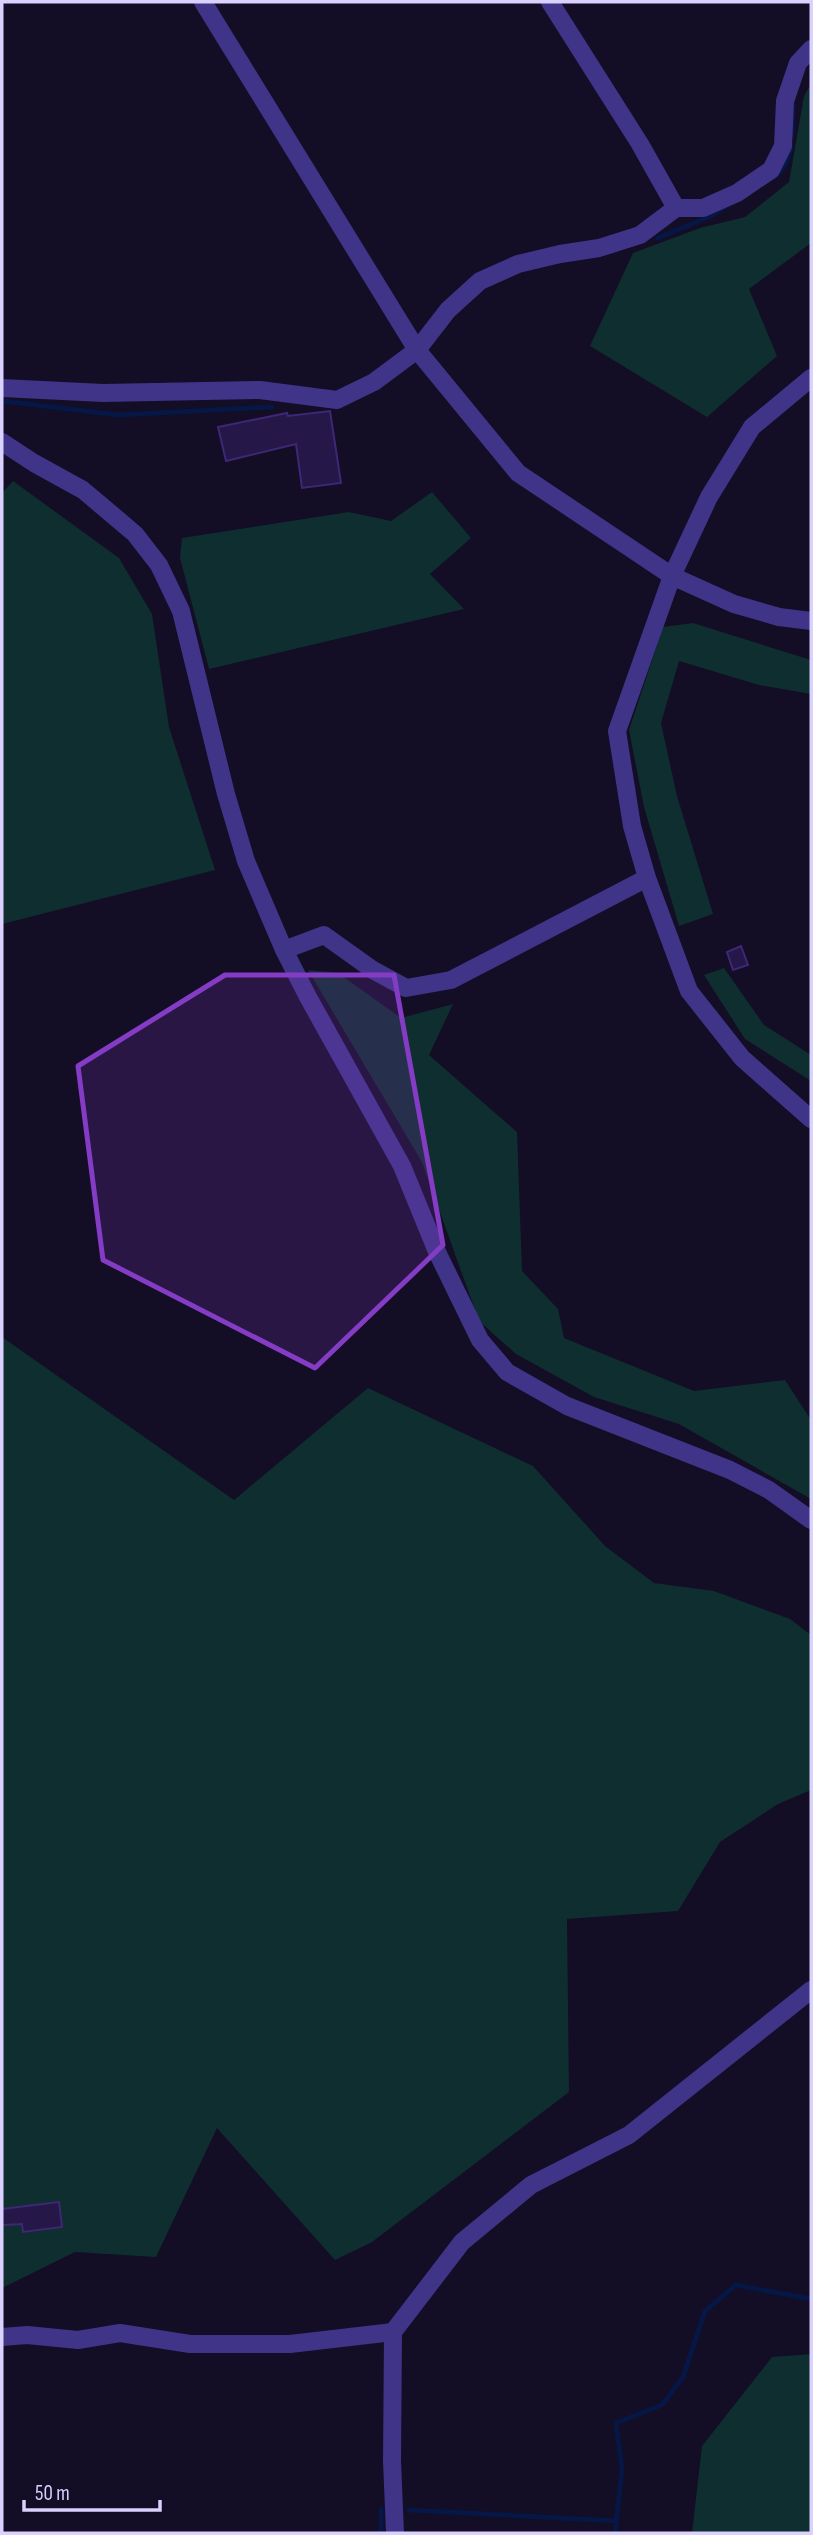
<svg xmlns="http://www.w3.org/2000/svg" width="813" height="2535" font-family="'Sofia Sans Condensed',sans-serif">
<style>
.green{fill:#0f2e30}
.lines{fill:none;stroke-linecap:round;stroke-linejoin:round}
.stream{stroke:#061745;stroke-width:5}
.building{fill:#251748;stroke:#3e2776;stroke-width:2}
.minor{stroke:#3f3488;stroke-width:18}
.marked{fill:#843cc5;fill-opacity:0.2;stroke:#843cc5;stroke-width:5;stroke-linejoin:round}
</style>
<rect width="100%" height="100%" fill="#130d25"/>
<path class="green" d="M 811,84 L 811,243 L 749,289 L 777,356 L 707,417 L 590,346 L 633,253 L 700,228 L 745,217 L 789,182 L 804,96 Z
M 13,481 L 119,558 L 152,614 L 169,727 L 215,870 L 2,924 L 2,493 Z
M 432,492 L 471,538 L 430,574 L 464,609 L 209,669 L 180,558 L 182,538 L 349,512 L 391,521 Z
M 693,623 L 811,660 L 811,694 L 759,685 L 679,661 L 661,723 L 677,796 L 713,914 L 679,926 L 644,807 L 629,730 L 663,627 Z
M 724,968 L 764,1025 L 811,1055 L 811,1081 L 745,1039 L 704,975 Z
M 308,970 L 338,973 L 401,1018 L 453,1004 L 429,1055 L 517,1132 L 522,1271 L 558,1309 L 564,1338 L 694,1391 L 785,1380 L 811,1420 L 811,1499 L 679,1424 L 594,1397 L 516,1354 L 479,1321 L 422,1162 Z
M 2,1337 L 234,1500 L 368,1388 L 533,1466 L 605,1546 L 654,1583 L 714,1591 L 790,1619 L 811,1635 L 811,1790 L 778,1804 L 720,1842 L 678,1911 L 567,1919 L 569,2092 L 372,2242 L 335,2260 L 217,2128 L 156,2257 L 75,2252 L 2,2288 Z
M 811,2354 L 811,2533 L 692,2533 L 702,2446 L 772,2357 Z"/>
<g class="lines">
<path class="stream" d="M 792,136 L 793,104
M 772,178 C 784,171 789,159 791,146
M 658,238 L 711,216 L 725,207
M 2,401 L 119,415 L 272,407
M 381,2509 L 381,2533
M 409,2510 L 617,2521
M 615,2533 L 622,2469 L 616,2423 L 662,2405 L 683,2377 L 705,2311 L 736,2285 L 811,2299"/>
</g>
<path class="building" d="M 330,411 L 341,483 L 302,488 L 296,444 L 226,461 L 218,427 L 287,413 L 288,416 Z
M 741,946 L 748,965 L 733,970 L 727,952 Z
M 59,2202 L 62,2227 L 23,2232 L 22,2224 L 2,2225 L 2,2209 Z"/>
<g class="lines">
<path class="minor" d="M 203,2 L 417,350 L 518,473 L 672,576 L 734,604 L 779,617 L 811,621
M 550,2 L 640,144 L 676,208
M 811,378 L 752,427 L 709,497 L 672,576 L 617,731 L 632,826 L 647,878 L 689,991 L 742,1058 L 811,1119
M 2,388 L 103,393 L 260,390 L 337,400 L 374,382 L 417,350 L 448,310 L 480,281 L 518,264 L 560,254 L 599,248 L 640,235 L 676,208 L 703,208 L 737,193 L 771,170 L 783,146 L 785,101 L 798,63 L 811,49
M 2,442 L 34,463 L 83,490 L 135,534 L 159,565 L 181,611 L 226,794 L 246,861 L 284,950 L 308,997 L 402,1166 L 438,1254 L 480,1340 L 507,1372 L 567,1406 L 730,1470 L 769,1490 L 811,1520
M 284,950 L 324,935 L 373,970 L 406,988 L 451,980 L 647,878
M 2,2337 L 27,2335 L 78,2340 L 120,2333 L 190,2344 L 290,2344 L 393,2332
M 395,2533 L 392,2461 L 393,2332 L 462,2242 L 531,2185 L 629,2135 L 811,1990"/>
</g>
<path class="marked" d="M 225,975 L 394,975 L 443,1245 L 315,1368 L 103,1260 L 78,1066 Z"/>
<rect width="813" height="2535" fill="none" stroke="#dad1ff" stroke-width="7"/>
<path d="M24 2500v10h136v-10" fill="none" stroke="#dad1ff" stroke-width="3.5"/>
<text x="35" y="2500" font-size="21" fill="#dad1ff" stroke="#130d25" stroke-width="5" paint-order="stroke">50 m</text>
</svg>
